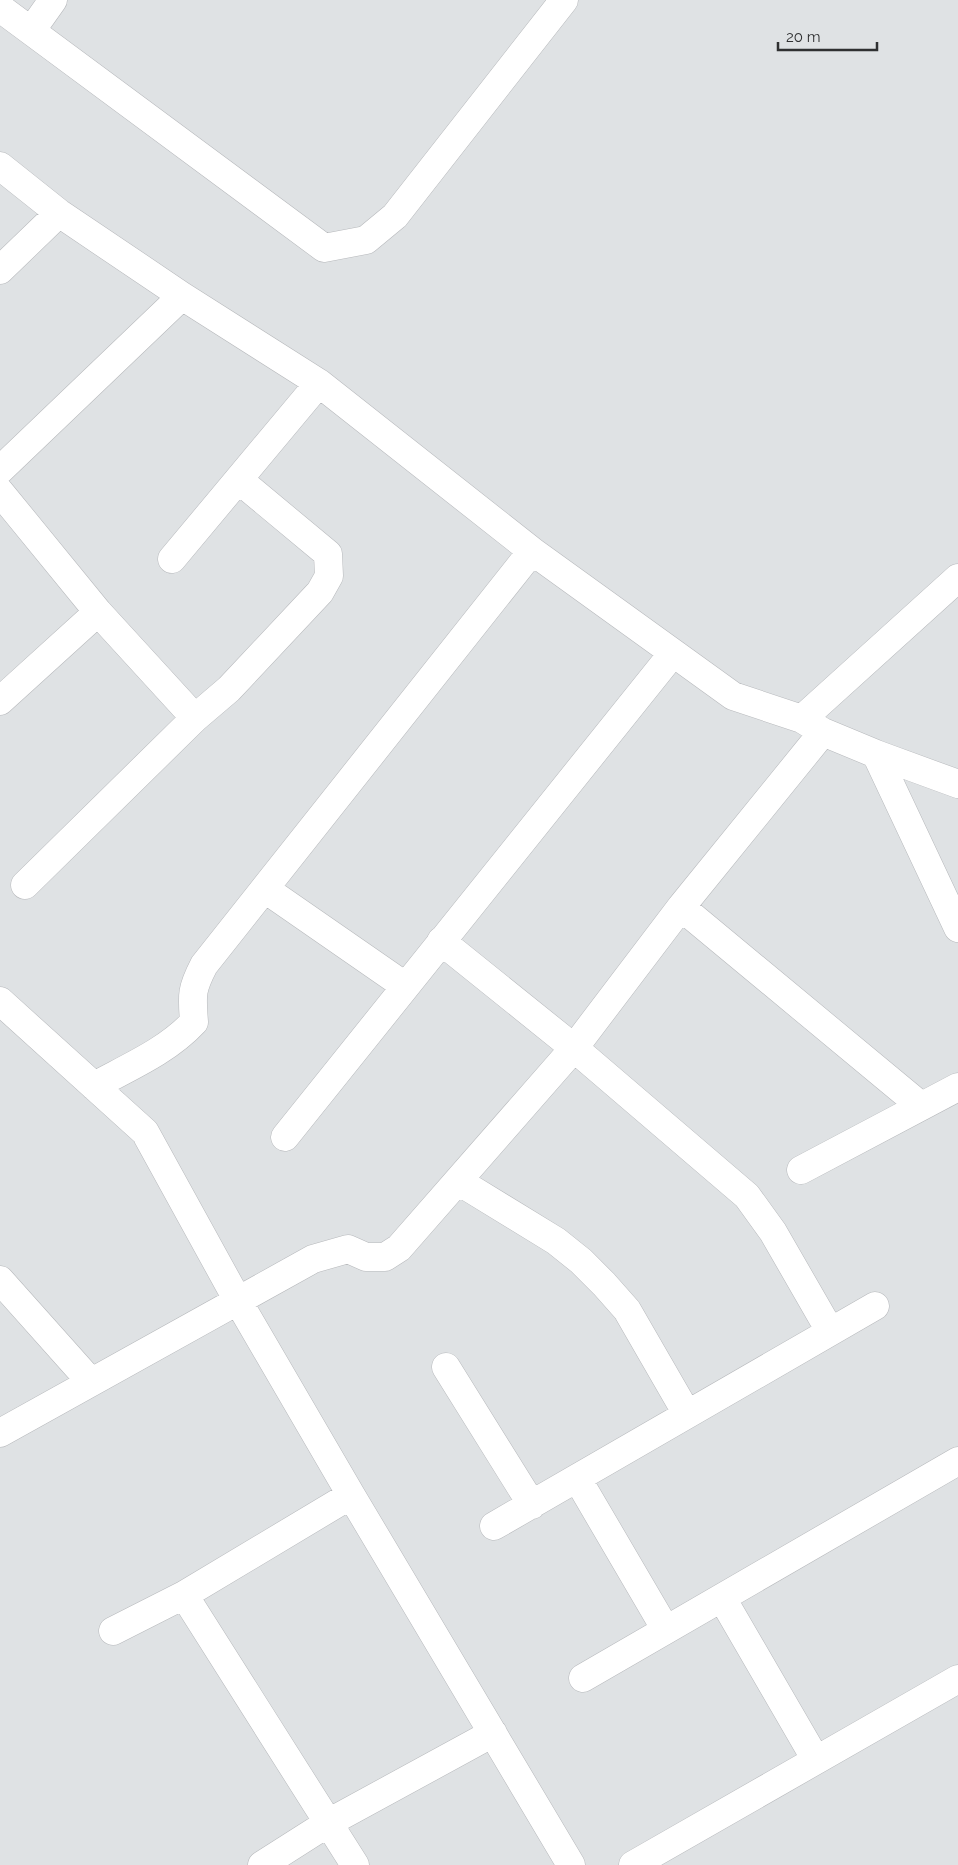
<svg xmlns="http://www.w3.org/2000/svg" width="958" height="1865" font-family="Raleway,sans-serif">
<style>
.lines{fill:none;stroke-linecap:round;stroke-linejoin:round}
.minor-casing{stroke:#b7b9bc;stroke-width:29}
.minor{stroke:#fff;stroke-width:28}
</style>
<rect width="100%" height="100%" fill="#dfe2e4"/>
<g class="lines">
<defs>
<path id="minor" d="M 0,8 L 324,248 L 366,240 L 395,216 L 564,0
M 31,31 L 53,0
M 0,166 L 59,213 L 182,296 L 319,383 L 532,551 L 733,696 L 802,719 L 823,732 L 876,754 L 958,784
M 0,270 L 59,213
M 0,470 L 182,296
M 0,492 L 98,612 L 195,718
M 172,559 L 319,383
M 0,701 L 98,612
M 802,719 L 958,578
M 876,754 L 958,928
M 25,885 L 195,718 L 229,689 L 320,592 L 329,576 L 328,554 L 239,480
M 265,889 L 405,986
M 681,907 L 921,1106
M 441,941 L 574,1048 L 747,1196 L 773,1232 L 830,1331
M 0,1001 L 145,1132 L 238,1301 L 351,1495 L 571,1865
M 94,1086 C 129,1067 167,1051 194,1022 C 192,995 191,990 204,965 L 532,551
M 285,1137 L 673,653
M 801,1170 L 958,1087
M 458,1181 L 556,1241 L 581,1261 L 604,1284 L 627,1310 L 687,1414
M 0,1280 L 91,1382
M 446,1367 L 532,1505
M 0,1433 L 313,1259 L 348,1249 L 366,1257 L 385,1257 L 399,1248 L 574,1048 L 681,907 L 823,732
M 577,1478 L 666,1630
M 494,1526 L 875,1306
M 184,1595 L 355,1865
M 722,1598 L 816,1760
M 113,1631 L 184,1595 L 351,1495
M 583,1678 L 958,1461
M 262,1865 L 328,1823 L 493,1733
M 633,1865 L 958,1679"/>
</defs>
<use href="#minor" class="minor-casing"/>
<use href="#minor" class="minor"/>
</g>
<path d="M778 42v8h99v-8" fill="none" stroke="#2f3031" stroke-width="2.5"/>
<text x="786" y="42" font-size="15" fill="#2f3031" stroke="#dfe2e4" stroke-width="4" paint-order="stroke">20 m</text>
</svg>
